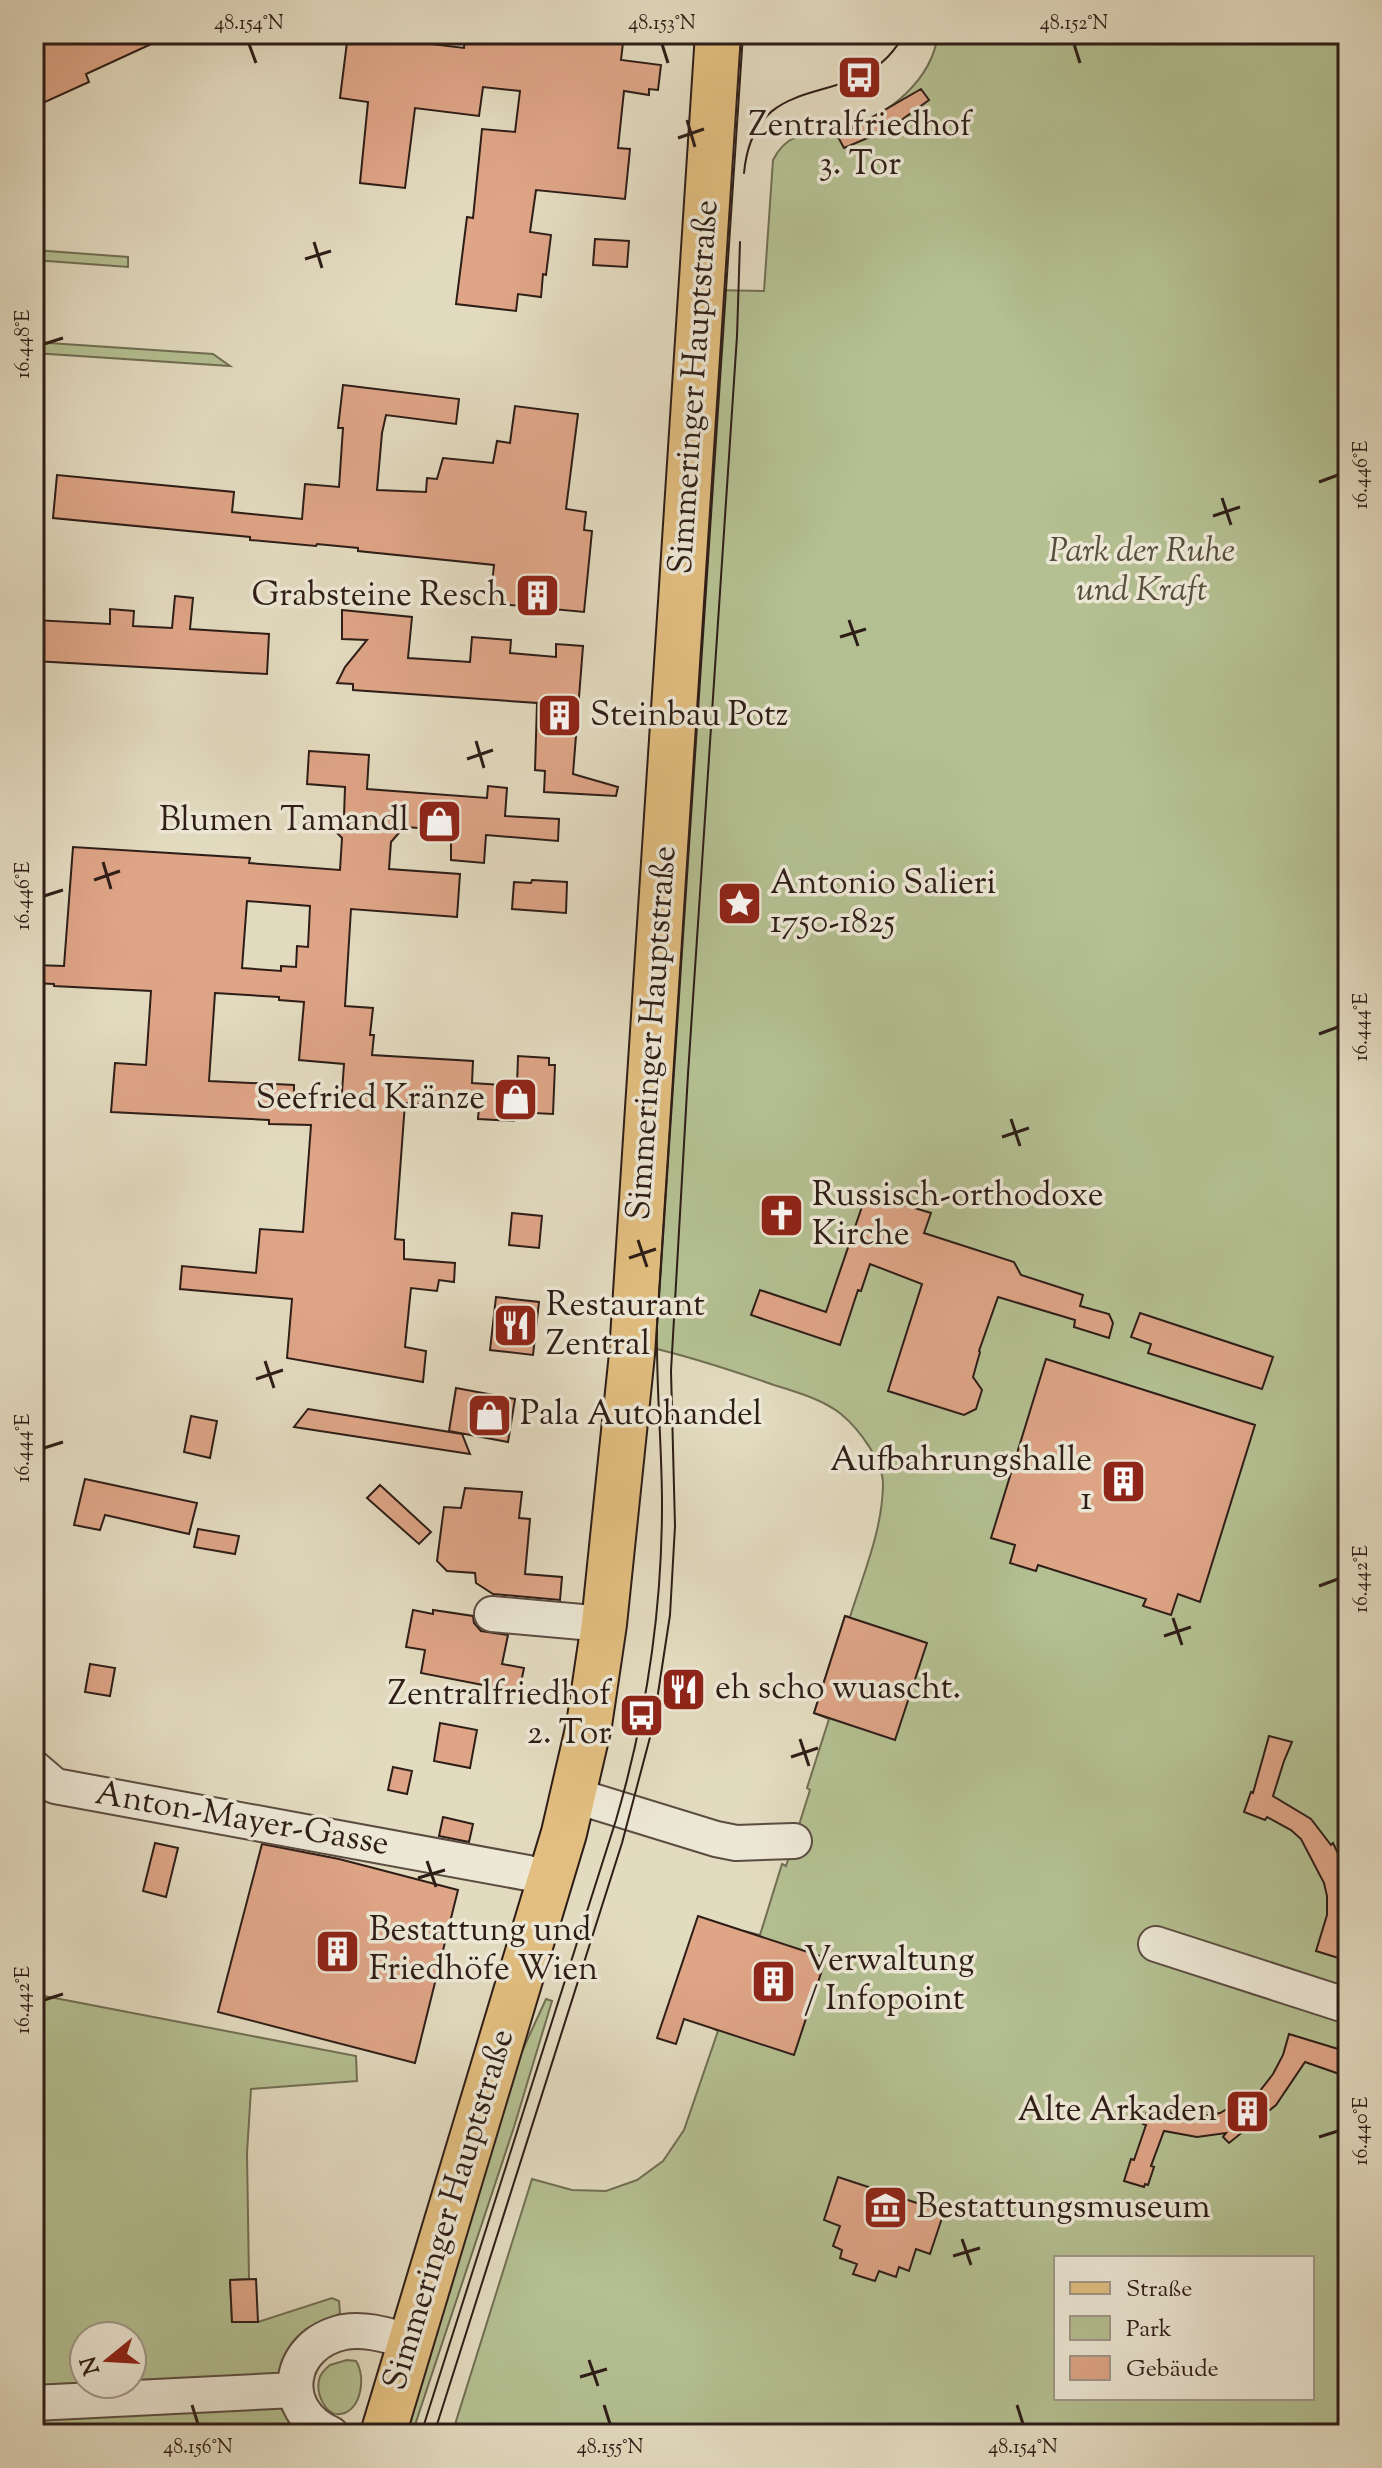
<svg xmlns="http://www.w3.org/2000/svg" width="1382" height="2468" font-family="'Sorts Mill Goudy',serif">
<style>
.green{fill:#b4c092;stroke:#716e54;stroke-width:2;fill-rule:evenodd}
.building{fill:#dea587;stroke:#2e1d17;stroke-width:2;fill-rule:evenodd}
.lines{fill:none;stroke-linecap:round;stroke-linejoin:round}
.minor-casing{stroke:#5b4c41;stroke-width:38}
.major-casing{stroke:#2e1d17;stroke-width:48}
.minor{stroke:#ede8d6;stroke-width:34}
.major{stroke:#e2be80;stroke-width:44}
.tram{stroke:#2e1d17;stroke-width:2}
.ticks{fill:none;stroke:#2e1d17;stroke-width:3}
.labels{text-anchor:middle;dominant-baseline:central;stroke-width:7;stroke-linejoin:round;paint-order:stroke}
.poi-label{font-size:34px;fill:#2e1d17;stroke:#ede8d6;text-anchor:start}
.street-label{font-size:34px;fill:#2e1d17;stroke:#ede8d6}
.park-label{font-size:34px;font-style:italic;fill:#564e3c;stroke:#ede8d6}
.neatline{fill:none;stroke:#2e1d17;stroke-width:3}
.ticks-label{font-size:20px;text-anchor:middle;fill:#2e1d17}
</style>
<rect width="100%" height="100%" fill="#e3dbc0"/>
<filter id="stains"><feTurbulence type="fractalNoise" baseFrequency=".0025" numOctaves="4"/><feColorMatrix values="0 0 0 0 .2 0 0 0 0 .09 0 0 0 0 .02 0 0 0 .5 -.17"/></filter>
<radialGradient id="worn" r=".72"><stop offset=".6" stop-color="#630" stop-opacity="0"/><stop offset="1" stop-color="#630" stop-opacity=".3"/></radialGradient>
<path class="green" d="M 938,34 L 1348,34 L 1348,2434 L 452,2434 L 532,2179 L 572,2190 L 606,2191 L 637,2180 L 663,2161 L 684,2130 L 718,2031 L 712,2028 L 744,1931 L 760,1935 L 782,1864 L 786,1866 L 787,1863 L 810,1790 L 807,1788 L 829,1719 L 814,1713 L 845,1616 L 850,1617 C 863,1575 882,1531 883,1486 C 884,1462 859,1429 841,1414 C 822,1399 796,1392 774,1385 C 731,1370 689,1356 644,1346 L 714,290 L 764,291 L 773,160 C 791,125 816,137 848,128 C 890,114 932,80 938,34 ZM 1056,2258 L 1312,2258 L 1312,2398 L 1056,2398 Z
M 34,250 L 128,257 L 128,267 L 34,260 Z
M 34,342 L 213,354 L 230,366 L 34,353 Z
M 34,1994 L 356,2056 L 357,2081 L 251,2089 L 247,2153 L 249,2279 L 230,2280 L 232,2322 L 258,2322 L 332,2298 L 339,2301 L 340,2313 C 331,2321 317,2322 306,2329 C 293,2339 277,2360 280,2378 C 282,2388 304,2422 310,2434 L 34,2434 ZM 84,2336 L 132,2336 L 132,2384 L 84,2384 Z
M 546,1999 L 552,2001 L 514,2127 L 412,2434 L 402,2434 L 519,2058 Z
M 347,2360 L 356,2361 C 366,2376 362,2411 340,2414 C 325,2416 316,2393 319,2380 C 320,2374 325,2369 330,2365 Z"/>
<path class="building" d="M 34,34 L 173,34 L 86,74 L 89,82 L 34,107 Z
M 348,34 L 464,48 L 465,34 L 624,34 L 621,60 L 661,65 L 658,90 L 649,89 L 649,95 L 624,91 L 618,148 L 630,149 L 625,199 L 536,190 L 530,232 L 551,235 L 546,275 L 543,274 L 541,297 L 518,294 L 516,311 L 456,304 L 467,217 L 473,218 L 482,129 L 515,132 L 520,91 L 483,87 L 479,116 L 415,108 L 405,188 L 360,183 L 368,102 L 340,98 Z
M 921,89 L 929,100 L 889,129 L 844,148 L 838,137 Z
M 595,239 L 629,241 L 627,267 L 593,265 Z
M 343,385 L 459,399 L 456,424 L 386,415 L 382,433 L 377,490 L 426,492 L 427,478 L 437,479 L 443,458 L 493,463 L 497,441 L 510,443 L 515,406 L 578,414 L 566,509 L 586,512 L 584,530 L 592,531 L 584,612 L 490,603 L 494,565 L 358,551 L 358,548 L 317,544 L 316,546 L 250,540 L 250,537 L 53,518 L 57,475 L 234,492 L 232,512 L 302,519 L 305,484 L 339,487 L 343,428 L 338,428 Z
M 175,596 L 193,598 L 190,629 L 269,634 L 267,674 L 34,661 L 34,620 L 110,624 L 110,609 L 134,611 L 133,626 L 172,628 Z
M 342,610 L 412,617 L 408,658 L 470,662 L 472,637 L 511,640 L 510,653 L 556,657 L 556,644 L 583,646 L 573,774 L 618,787 L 616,796 L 544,792 L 545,771 L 535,770 L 537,703 L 353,690 L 353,684 L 337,683 L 345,667 L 367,640 L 342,639 Z
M 309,751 L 369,755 L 367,789 L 487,798 L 488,786 L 507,788 L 505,816 L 559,819 L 558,841 L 486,835 L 484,863 L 451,860 L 451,830 L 404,827 L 391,842 L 389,869 L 460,874 L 457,917 L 351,909 L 345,1006 L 373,1008 L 370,1035 L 374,1035 L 372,1055 L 473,1061 L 472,1083 L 517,1086 L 518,1056 L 549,1058 L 549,1065 L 555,1065 L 553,1114 L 514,1112 L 514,1121 L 478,1119 L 479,1107 L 405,1103 L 395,1239 L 404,1240 L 404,1259 L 455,1263 L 454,1282 L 439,1280 L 437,1291 L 411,1288 L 405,1347 L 426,1351 L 423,1382 L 287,1358 L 292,1299 L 180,1289 L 182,1266 L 256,1273 L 260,1229 L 303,1232 L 311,1125 L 269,1124 L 269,1120 L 111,1112 L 115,1063 L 146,1065 L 151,991 L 54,986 L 54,984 L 34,983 L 34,965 L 64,966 L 73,847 L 250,858 L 249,863 L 340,870 L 342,838 L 336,832 L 337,822 L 344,816 L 345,787 L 307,784 ZM 247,901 L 310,906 L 308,947 L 297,946 L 296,967 L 281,966 L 281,971 L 242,968 ZM 215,993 L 279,997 L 279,1000 L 304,1002 L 299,1060 L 344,1064 L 341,1106 L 294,1108 L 294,1085 L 209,1081 Z
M 532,880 L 567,882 L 566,913 L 512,909 L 514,882 L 531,883 Z
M 868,1189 L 892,1197 L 891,1201 L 931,1213 L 924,1233 L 1014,1262 L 1021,1275 L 1083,1295 L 1080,1306 L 1109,1314 L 1113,1323 L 1109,1338 L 1074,1327 L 1075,1320 L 998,1297 L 979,1351 L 980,1352 L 973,1377 L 982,1390 L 976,1409 L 964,1415 L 888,1391 L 922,1284 L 870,1264 L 861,1291 L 858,1290 L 840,1345 L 751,1315 L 760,1290 L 826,1312 Z
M 788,1196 L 798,1212 L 791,1232 L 764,1223 L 771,1204 Z
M 512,1213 L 542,1216 L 539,1248 L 509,1245 Z
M 496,1297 L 539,1302 L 533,1355 L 490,1350 Z
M 1140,1313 L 1273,1357 L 1262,1389 L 1148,1353 L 1151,1344 L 1131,1337 Z
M 1046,1359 L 1255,1425 L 1200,1602 L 1178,1594 L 1171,1615 L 1143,1606 L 1146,1599 L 1038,1565 L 1036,1571 L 1010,1563 L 1015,1545 L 991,1538 Z
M 456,1388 L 515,1399 L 508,1442 L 449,1431 Z
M 308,1409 L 462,1434 L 470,1454 L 294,1427 Z
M 191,1416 L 217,1421 L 210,1458 L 184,1452 Z
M 85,1479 L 197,1503 L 189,1534 L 105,1515 L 100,1530 L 74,1525 Z
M 380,1485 L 431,1532 L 419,1544 L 367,1498 Z
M 465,1488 L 522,1492 L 519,1518 L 530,1519 L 525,1574 L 562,1577 L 560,1600 L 493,1594 L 476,1583 L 475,1573 L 447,1571 L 437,1561 L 444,1507 L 461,1508 Z
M 198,1529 L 239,1536 L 235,1554 L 194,1547 Z
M 413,1610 L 433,1614 L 433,1610 L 473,1616 L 474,1623 L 481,1631 L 508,1635 L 502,1664 L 524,1668 L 519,1692 L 421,1673 L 425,1650 L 406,1647 Z
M 845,1616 L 927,1643 L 895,1740 L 814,1713 Z
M 90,1664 L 115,1668 L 110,1696 L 85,1692 Z
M 440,1723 L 477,1730 L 470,1768 L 434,1761 Z
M 1269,1736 L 1292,1742 L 1284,1761 L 1273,1796 L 1311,1819 L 1331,1845 L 1333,1843 L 1343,1864 L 1348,1902 L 1343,1936 L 1348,1937 L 1348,1961 L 1316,1951 L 1327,1915 L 1327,1896 L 1324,1883 L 1301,1839 L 1291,1830 L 1267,1817 L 1265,1820 L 1244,1812 L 1251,1792 L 1253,1793 Z
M 393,1767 L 412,1771 L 407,1794 L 388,1790 Z
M 443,1817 L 473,1824 L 469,1842 L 439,1836 Z
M 155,1843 L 178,1848 L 166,1897 L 143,1891 Z
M 262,1844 L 339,1859 L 458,1890 L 415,2063 L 218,2012 Z
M 698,1916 L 826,1958 L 794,2055 L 684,2019 L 676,2044 L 657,2038 Z
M 1289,2034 L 1348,2052 L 1348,2077 L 1305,2062 L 1276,2105 L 1229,2143 L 1223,2137 L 1226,2133 L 1197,2137 L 1164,2131 L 1151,2166 L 1154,2167 L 1148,2185 L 1145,2184 L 1144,2187 L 1124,2181 L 1131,2159 L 1134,2160 L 1146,2125 L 1143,2124 L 1149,2105 L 1152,2107 L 1153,2104 L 1170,2109 L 1169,2113 L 1194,2117 L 1220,2113 L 1244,2099 L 1249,2105 L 1273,2074 L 1283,2055 Z
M 838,2177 L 944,2212 L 930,2254 L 916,2249 L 909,2271 L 899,2267 L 896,2277 L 879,2271 L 875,2281 L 853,2274 L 857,2264 L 840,2258 L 842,2250 L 833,2246 L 840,2226 L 824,2220 Z
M 256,2279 L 258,2322 L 232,2322 L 230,2280 Z"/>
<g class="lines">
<defs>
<path id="minor" d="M 492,1614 L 604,1624
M 34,1768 L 55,1786 L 528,1873 L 549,1879
M 573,1795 L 716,1839 L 736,1843 L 794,1841
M 1156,1944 L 1348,2006
M 34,2403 L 294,2390
M 331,2434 C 277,2410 287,2344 344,2332 C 367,2328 389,2336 411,2342"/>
<path id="major" d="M 383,2434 L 564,1833 L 589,1725 L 604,1624 L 632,1354 L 718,34"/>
</defs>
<use href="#minor" class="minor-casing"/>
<use href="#major" class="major-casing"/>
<use href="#minor" class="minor"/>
<use href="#major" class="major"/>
<path class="tram" d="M 744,173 C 755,59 861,118 904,34
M 421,2434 L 616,1820 C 646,1717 662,1613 662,1505 C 662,1446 656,1387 657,1327 L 743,34
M 434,2434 L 622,1843 L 653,1726 L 670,1615 L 675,1526 L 671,1371 L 688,1074 L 737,336 L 740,242"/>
</g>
<path class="ticks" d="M 249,44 L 256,63M 662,44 L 668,63M 1074,44 L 1080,63M 687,120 L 695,147M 678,138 L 704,129M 314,242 L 322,268M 305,259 L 331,251M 44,344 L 63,338M 1319,482 L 1338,475M 1222,498 L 1231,525M 1213,516 L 1240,507M 849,620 L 858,646M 840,637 L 866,629M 476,741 L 484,768M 467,759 L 493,750M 103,862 L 111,889M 94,880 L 120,871M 44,896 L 63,890M 1319,1034 L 1338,1027M 1011,1119 L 1020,1146M 1002,1137 L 1029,1128M 638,1240 L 647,1267M 629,1258 L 656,1249M 265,1361 L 274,1388M 256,1379 L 283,1370M 44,1448 L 63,1442M 1319,1586 L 1338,1579M 1173,1618 L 1182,1645M 1164,1636 L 1191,1627M 800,1739 L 809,1766M 791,1757 L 818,1748M 427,1861 L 436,1887M 418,1878 L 445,1870M 44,2000 L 63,1994M 1319,2137 L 1338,2131M 962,2239 L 971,2265M 953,2256 L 980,2248M 589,2360 L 598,2386M 580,2377 L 607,2369M 192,2405 L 198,2424M 604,2405 L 610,2424M 1017,2405 L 1023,2424"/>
<defs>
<symbol id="bus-square" viewBox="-11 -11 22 22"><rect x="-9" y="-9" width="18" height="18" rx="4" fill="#8f2418" stroke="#ede8d6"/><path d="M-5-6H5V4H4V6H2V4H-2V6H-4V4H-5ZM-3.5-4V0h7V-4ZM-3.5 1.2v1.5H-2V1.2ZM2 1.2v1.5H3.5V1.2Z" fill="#fff"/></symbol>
<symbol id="building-square" viewBox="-11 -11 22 22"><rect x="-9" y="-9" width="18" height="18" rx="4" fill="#8f2418" stroke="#ede8d6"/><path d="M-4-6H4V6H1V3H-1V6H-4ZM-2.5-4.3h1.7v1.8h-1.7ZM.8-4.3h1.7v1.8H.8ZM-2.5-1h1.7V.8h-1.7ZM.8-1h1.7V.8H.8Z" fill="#fff"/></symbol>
<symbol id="shop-square" viewBox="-11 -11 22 22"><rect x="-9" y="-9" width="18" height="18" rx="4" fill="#8f2418" stroke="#ede8d6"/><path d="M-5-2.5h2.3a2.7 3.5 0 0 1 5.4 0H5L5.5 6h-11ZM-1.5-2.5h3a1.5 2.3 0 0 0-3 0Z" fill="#fff"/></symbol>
<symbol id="sight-square" viewBox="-11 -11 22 22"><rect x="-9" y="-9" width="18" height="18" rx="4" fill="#8f2418" stroke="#ede8d6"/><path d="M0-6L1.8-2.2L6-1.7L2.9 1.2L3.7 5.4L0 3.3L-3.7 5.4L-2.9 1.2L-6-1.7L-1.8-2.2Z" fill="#fff"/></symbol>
<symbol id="church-square" viewBox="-11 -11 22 22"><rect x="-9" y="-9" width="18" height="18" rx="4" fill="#8f2418" stroke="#ede8d6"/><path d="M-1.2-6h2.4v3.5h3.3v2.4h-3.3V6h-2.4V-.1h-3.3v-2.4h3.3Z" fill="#fff"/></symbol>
<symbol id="restaurant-square" viewBox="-11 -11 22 22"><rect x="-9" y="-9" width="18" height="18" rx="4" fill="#8f2418" stroke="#ede8d6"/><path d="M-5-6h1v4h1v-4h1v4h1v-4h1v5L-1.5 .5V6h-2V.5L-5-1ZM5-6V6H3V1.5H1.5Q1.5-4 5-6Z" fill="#fff"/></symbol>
<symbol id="museum-square" viewBox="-11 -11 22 22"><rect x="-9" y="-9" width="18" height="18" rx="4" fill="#8f2418" stroke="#ede8d6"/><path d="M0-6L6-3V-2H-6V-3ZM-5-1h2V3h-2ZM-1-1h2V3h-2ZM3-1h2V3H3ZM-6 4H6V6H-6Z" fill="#fff"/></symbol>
</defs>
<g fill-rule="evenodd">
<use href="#bus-square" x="834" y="52" width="51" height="51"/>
<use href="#building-square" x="512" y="570" width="51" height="51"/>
<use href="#building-square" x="534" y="690" width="51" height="51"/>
<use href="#shop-square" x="414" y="796" width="51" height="51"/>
<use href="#sight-square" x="714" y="878" width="51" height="51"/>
<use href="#shop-square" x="490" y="1074" width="51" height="51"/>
<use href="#church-square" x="756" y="1190" width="51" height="51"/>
<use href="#restaurant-square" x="490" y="1300" width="51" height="51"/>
<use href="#shop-square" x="464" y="1390" width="51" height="51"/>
<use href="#building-square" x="1098" y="1456" width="51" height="51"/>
<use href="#restaurant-square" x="658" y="1664" width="51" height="51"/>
<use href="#bus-square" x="616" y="1690" width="51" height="51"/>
<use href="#building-square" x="312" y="1926" width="51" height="51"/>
<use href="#building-square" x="748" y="1956" width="51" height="51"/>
<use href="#building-square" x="1222" y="2086" width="51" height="51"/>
<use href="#museum-square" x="860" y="2182" width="51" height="51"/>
</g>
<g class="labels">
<g class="poi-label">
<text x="860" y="126" text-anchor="middle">Zentralfriedhof<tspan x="860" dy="39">3. Tor</tspan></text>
<text x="507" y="596" text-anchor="end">Grabsteine Resch</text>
<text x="590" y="716">Steinbau Potz</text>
<text x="409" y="821" text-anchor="end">Blumen Tamandl</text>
<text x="770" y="884">Antonio Salieri<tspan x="770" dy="39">1750-1825</tspan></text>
<text x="485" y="1099" text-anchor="end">Seefried Kränze</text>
<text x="812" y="1196">Russisch-orthodoxe<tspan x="812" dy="39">Kirche</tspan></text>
<text x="546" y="1306">Restaurant<tspan x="546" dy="39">Zentral</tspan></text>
<text x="520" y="1415">Pala Autohandel</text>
<text x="1092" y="1461" text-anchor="end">Aufbahrungshalle<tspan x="1092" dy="39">1</tspan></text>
<text x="715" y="1689">eh scho wuascht.</text>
<text x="611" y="1695" text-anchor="end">Zentralfriedhof<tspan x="611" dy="39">2. Tor</tspan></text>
<text x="369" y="1931">Bestattung und<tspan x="369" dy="39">Friedhöfe Wien</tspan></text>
<text x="804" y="1961">Verwaltung<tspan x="804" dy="39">/ Infopoint</tspan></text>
<text x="1217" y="2111" text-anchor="end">Alte Arkaden</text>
<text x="916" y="2208">Bestattungsmuseum</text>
</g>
<g class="street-label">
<text transform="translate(695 387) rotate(-86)">Simmeringer Hauptstraße</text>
<text transform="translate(653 1033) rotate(-86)">Simmeringer Hauptstraße</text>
<text transform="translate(242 1820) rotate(10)">Anton-Mayer-Gasse</text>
<text transform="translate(450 2210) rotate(-73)">Simmeringer Hauptstraße</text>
</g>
<g class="park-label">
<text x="1142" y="552">Park der Ruhe<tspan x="1142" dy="39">und Kraft</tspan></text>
</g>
</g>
<rect width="1382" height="2468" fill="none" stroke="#e3dbc0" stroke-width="88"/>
<rect x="1054" y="2256" width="260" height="144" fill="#ede8d6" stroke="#a1978a" stroke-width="2"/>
<rect x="1070" y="2282" width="40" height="12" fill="#e2be80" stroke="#a1978a" stroke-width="2"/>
<text x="1126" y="2296" font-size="24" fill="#2e1d17">Straße</text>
<rect x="1070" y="2316" width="40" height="24" fill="#b4c092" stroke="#a1978a" stroke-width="2"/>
<text x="1126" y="2336" font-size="24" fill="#2e1d17">Park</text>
<rect x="1070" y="2356" width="40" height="24" fill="#dea587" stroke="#a1978a" stroke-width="2"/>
<text x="1126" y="2376" font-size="24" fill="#2e1d17">Gebäude</text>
<g transform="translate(108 2360) rotate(252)"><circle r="38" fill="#ede8d6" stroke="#a1978a" stroke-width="2"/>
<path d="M0-6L14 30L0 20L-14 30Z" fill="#8f2418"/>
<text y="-12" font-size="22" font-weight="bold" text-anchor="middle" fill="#2e1d17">N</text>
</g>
<rect x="44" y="44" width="1294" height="2380" class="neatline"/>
<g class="ticks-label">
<text x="249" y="29">48.154°N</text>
<text x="662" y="29">48.153°N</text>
<text x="1074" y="29">48.152°N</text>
<text transform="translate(22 344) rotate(-90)" y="7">16.448°E</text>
<text transform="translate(1360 475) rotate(-90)" y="7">16.446°E</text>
<text transform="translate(22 896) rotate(-90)" y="7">16.446°E</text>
<text transform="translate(1360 1027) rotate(-90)" y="7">16.444°E</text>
<text transform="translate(22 1448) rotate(-90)" y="7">16.444°E</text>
<text transform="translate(1360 1579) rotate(-90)" y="7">16.442°E</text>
<text transform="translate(22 2000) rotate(-90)" y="7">16.442°E</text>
<text transform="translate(1360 2131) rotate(-90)" y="7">16.440°E</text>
<text x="198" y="2453">48.156°N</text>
<text x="610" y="2453">48.155°N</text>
<text x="1023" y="2453">48.154°N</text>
</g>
<rect width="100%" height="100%" filter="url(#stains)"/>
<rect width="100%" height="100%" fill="url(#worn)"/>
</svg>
